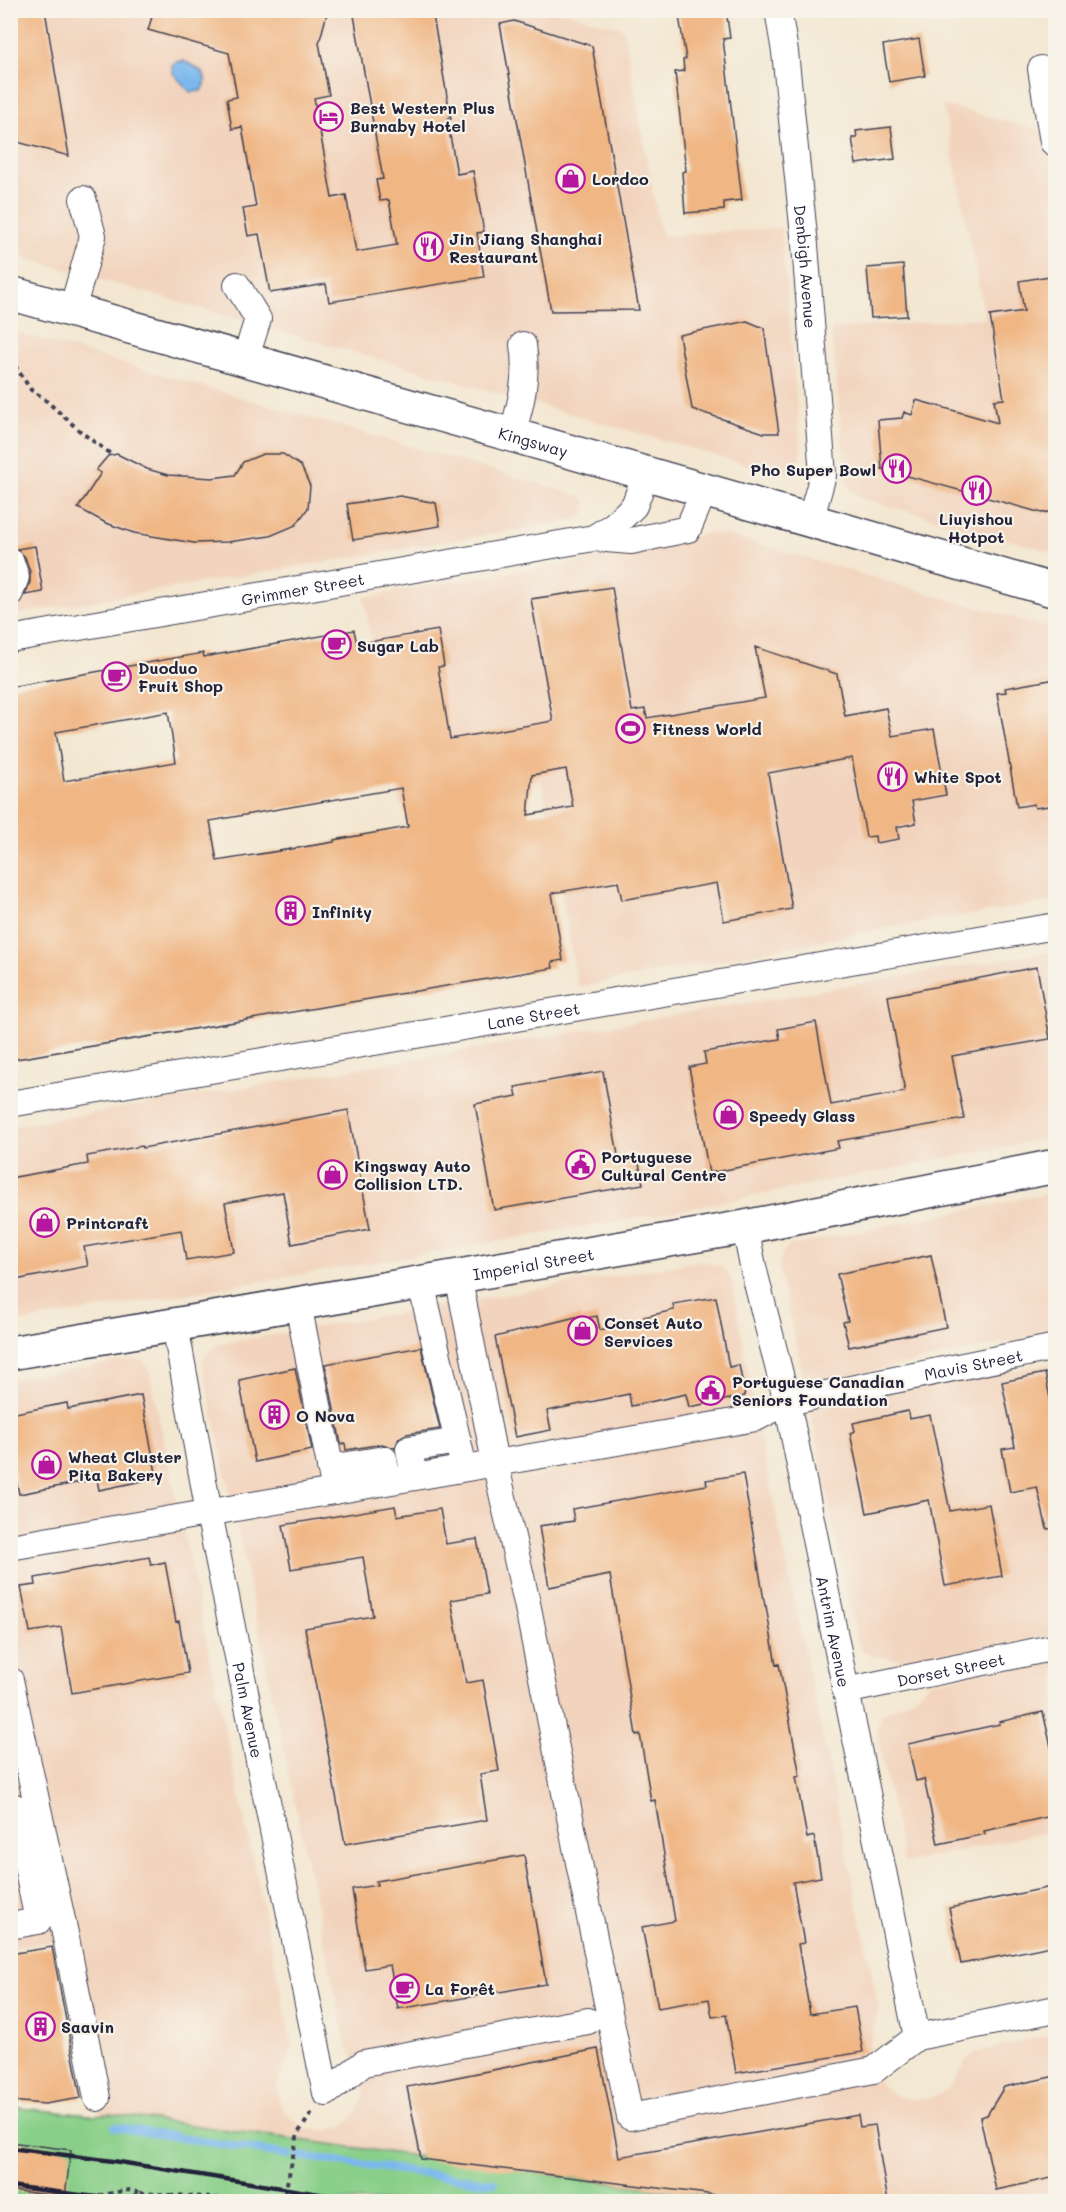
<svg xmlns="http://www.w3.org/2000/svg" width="1066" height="2212" font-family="Mali,sans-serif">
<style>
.built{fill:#f2d4be}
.green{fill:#89cf89;stroke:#567862;stroke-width:1.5}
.water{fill:#7ab8ed;stroke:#4e6d94;stroke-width:1.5}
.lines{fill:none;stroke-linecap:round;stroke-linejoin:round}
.stream{stroke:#7ab8ed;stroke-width:8}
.building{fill:#f0b684;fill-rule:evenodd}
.minor-casing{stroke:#414052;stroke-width:28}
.major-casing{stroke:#414052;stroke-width:36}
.path{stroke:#414052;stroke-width:4;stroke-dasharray:4.5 4.5;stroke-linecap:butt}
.minor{stroke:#fff;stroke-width:26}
.major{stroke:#fff;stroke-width:33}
.rail{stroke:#22223b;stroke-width:4.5}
.labels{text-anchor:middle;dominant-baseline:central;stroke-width:4.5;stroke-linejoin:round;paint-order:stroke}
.poi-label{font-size:16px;font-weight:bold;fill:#22223b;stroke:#f7f3e8;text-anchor:start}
.street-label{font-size:16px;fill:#22223b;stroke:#f7f3e8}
</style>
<rect width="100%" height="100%" fill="#f7f3e8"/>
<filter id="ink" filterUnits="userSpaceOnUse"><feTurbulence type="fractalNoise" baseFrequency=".0167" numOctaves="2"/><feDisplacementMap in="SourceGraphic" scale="12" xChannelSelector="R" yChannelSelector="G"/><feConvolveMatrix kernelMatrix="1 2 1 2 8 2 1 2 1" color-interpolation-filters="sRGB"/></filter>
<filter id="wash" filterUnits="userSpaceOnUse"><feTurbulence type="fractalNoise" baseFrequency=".008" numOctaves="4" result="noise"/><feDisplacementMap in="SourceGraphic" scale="24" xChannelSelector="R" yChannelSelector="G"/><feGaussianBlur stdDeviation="1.35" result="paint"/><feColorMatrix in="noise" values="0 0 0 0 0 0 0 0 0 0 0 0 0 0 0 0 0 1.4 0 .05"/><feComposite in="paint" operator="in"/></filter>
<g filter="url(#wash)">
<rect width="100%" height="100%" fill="#f3e7d1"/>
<path class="built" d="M 557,10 L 623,28 L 661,236 L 781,228 L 801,448 L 800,460 L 794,468 L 786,472 L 773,472 L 11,254 L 10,11 Z
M 943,105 L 1055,134 L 1055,553 L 861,498 L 851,491 L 846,482 L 831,329 L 985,318 Z
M 11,331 L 581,496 L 587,503 L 586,511 L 580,519 L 11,615 Z
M 708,533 L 723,534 L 1055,630 L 1055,901 L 883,929 L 578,987 L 542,781 L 400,805 L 364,597 L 659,546 Z
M 1055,951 L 1055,1137 L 660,1214 L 14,1323 L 10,1304 L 10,1127 Z
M 1055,1192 L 1055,1332 L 817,1383 L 804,1380 L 779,1268 L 782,1253 L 789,1246 Z
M 701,1261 L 721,1266 L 731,1277 L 756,1418 L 879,2008 L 868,2048 L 872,2066 L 881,2085 L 892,2094 L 907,2099 L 930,2098 L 943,2092 L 952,2084 L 967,2060 L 975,2053 L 1055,2033 L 1055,2201 L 744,2201 L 111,2114 L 100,2114 L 66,1939 L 11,1948 L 11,1794 L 26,1791 L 11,1680 L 11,1547 L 18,1546 L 10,1508 L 11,1380 L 133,1359 L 143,1361 L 149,1370 L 292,2044 L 291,2054 L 279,2076 L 277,2087 L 279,2099 L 284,2111 L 302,2128 L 327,2131 L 341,2127 L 351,2120 L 358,2110 L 364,2097 L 364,2085 L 361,2074 L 346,2044 L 203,1367 L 204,1356 L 218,1344 Z
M 1055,1363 L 1055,1634 L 936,1659 L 913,1661 L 873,1656 L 862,1650 L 857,1641 L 810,1410 L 820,1406 Z
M 1055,1657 L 1055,1830 L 904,1863 L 876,1730 L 882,1714 L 915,1697 L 929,1682 Z"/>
<path class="green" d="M 10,2107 L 89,2115 L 111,2114 L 742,2201 L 11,2201 Z"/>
<path class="water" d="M 183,61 C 196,66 214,76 201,91 L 190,92 L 173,73 L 172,65 L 176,62 Z"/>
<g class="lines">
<path class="stream" d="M 115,2127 L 289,2155
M 299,2156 L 494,2183"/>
</g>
<g id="blocks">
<path class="building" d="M 10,10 L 45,10 L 69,156 L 10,140 Z
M 154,10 L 328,10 L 319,43 L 329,95 L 314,98 L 332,198 L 346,195 L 356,252 L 397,245 L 389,200 L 380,201 L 376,180 L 383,179 L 353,10 L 432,10 L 451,119 L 447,119 L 457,174 L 473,171 L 484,232 L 477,233 L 484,277 L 329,302 L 326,284 L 270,293 L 259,234 L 248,236 L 243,209 L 256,207 L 242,127 L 232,129 L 227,99 L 237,97 L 229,53 L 148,30 Z
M 678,10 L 726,10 L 730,38 L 723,39 L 742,200 L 724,202 L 724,210 L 685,213 L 682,172 L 686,171 L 675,72 L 684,71 L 683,60 L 686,59 Z
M 514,21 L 592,46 L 639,310 L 551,311 L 500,24 Z
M 919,39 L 925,76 L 889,82 L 883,45 Z
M 891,127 L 895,159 L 856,164 L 852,138 L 857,138 L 856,131 Z
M 903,265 L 907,316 L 871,318 L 867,268 Z
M 1056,275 L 1056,511 L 1042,513 L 882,469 L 878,420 L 902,418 L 904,412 L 912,415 L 916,400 L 998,423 L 994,400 L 1004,399 L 990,316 L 1024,311 L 1019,281 Z
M 747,321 L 764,328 L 779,433 L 764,433 L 692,409 L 679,335 Z
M 117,454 L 147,469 L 168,475 L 212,478 L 235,475 L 243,462 L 263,454 L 283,454 L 301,466 L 310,486 L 308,508 L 296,525 L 270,536 L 228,542 L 194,543 L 134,533 L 106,523 L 78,508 L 101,473 L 96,470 L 108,456 Z
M 400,496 L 436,503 L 440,526 L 353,540 L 347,504 Z
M 35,546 L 43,592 L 25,595 L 30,582 L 30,572 L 25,557 L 17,549 Z
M 612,587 L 632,711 L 645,709 L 647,718 L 765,698 L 755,647 L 837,674 L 845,716 L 886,708 L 892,736 L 934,729 L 946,795 L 912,801 L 916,823 L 897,827 L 899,839 L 876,843 L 875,836 L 866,837 L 852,758 L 768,773 L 792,909 L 724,921 L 717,883 L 622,900 L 618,882 L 552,893 L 563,960 L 552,962 L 553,968 L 10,1060 L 10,687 L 203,653 L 204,657 L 354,630 L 357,644 L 438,630 L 444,666 L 438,667 L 450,739 L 553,721 L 531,599 ZM 168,712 L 176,762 L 64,781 L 56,732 ZM 566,769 L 573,807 L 528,815 L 532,775 ZM 401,788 L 408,827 L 334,840 L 334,842 L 217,861 L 210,821 Z
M 1056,679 L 1056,805 L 1035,808 L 1034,804 L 1017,807 L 997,693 L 1006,692 L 1005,688 Z
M 1037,967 L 1050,1039 L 952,1056 L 964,1119 L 837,1141 L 839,1148 L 709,1173 L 689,1067 L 706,1064 L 704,1052 L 780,1039 L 778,1029 L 816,1022 L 831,1105 L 905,1092 L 888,996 Z
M 603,1071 L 619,1161 L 638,1158 L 643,1184 L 494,1210 L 475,1104 L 517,1096 L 515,1087 Z
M 348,1110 L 370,1229 L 292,1244 L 283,1192 L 225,1203 L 234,1252 L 186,1260 L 181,1230 L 84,1247 L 88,1266 L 10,1281 L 10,1178 L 88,1164 L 87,1156 L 142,1146 L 143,1148 Z
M 931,1255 L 946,1327 L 849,1347 L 843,1322 L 848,1321 L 837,1274 Z
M 716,1297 L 729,1367 L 739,1365 L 745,1396 L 689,1407 L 686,1394 L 631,1406 L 629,1394 L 547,1411 L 551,1430 L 515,1437 L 495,1337 L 580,1316 L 581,1319 L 597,1316 L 600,1330 L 645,1320 L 644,1317 L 674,1310 L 673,1304 Z
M 421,1347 L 440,1429 L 406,1434 L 399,1438 L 395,1448 L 382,1444 L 346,1450 L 345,1443 L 341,1444 L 325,1364 Z
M 295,1368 L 312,1450 L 255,1462 L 239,1380 Z
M 1045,1373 L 1056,1428 L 1056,1528 L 1047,1529 L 1037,1487 L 1010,1492 L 1002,1449 L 1015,1447 L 1002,1382 Z
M 141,1395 L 157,1478 L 99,1490 L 97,1479 L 19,1494 L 10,1449 L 10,1414 L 67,1403 L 68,1409 Z
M 908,1411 L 909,1419 L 930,1415 L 950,1511 L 989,1504 L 1002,1576 L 945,1586 L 929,1500 L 867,1513 L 850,1433 L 855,1431 L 853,1423 Z
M 743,1474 L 765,1606 L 766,1606 L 776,1665 L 779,1664 L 792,1733 L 800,1776 L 796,1777 L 807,1838 L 814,1836 L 821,1877 L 793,1882 L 804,1943 L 798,1944 L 810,2014 L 855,2007 L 863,2052 L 736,2073 L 726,2015 L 712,2017 L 709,1999 L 658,2008 L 642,1927 L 675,1921 L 655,1800 L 651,1801 L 640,1734 L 636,1735 L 610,1575 L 549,1587 L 539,1526 L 574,1521 L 572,1509 L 707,1485 L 706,1480 Z
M 395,1506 L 397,1516 L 440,1509 L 446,1544 L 477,1539 L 487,1594 L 451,1600 L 466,1683 L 483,1680 L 499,1771 L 480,1774 L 487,1820 L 345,1844 L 305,1628 L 373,1616 L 363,1557 L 291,1569 L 283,1525 Z
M 149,1557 L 151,1565 L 165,1562 L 176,1622 L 179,1621 L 188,1673 L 72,1693 L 61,1627 L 30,1632 L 21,1587 L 36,1585 L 35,1578 Z
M 1043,1712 L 1056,1769 L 1056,1815 L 984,1831 L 985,1834 L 938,1844 L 924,1779 L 916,1781 L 908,1744 L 1000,1724 L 999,1722 Z
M 524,1855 L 546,1984 L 398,2009 L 390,1965 L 365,1969 L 352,1889 L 377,1885 L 376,1881 Z
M 1056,1886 L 1056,1945 L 961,1964 L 949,1908 Z
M 52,1947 L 81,2098 L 45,2104 L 10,2101 L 10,1954 Z
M 598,2049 L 619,2157 L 858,2115 L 860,2127 L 875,2125 L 888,2202 L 773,2202 L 421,2159 L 407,2087 Z
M 1056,2076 L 1056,2177 L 996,2190 L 980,2117 L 987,2115 L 1004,2087 Z
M 10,2142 L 71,2150 L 65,2197 L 10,2190 Z"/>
</g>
</g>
<g filter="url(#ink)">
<use href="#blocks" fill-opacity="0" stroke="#414052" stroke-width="1.5"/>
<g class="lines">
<defs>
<g id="minor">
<path id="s1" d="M 778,10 L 785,52 L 805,245 L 823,475 L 810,521"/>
<path d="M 1041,69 L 1053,142 L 1056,143"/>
<path d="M 237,285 L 258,319 L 245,360"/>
<path d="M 72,310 L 93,236 L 83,199"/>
<path d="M 512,435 C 521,404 528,377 523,345"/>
<path d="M 594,538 L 614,525 L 634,506 L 646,474"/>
<path d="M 10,593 L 16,577 L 11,562"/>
<path id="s2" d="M 10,639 L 594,538 L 631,541 L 688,529 L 704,491"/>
<path id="s3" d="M 10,1104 L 1056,926"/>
<path id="s4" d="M 745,1227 L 754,1271 L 787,1402 L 917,2037"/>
<path d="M 458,1276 L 495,1462 L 527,1603 L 630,2117 L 874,2070 L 917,2037 L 1056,2009"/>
<path d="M 421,1283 L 464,1468"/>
<path d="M 298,1304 L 335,1491"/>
<path id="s5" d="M 175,1325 L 209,1513 L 326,2093 L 364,2063 L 588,2021"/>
<path d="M 330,1468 L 384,1459 L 388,1481"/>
<path d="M 414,1477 L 409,1449 L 458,1441"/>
<path id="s6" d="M 10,1547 L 756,1418 L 787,1402 L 1056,1347"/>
<path d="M 10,1680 L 66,1938 L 97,2098"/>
<path id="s7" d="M 845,1691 L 1056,1647"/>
<path d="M 10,1808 L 15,1807 L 38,1921 L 10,1926"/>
</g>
<g id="major">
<path id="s8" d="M 10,293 L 512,435 L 1056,591"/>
<path id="s9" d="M 10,1353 L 745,1227 L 1056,1166"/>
</g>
</defs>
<use href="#minor" class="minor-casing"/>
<use href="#major" class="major-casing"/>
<path class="path" d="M 10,358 L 31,390 L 42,397 L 81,432 L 112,455
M 10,2197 L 45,2202
M 41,2201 L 42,2196 L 75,2200 L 128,2190 L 142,2193
M 115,2202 L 142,2193 L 173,2195
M 153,2202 L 176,2195 L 272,2202
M 283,2202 L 298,2133 L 312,2113"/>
<use href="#minor" class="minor"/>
<use href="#major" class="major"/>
<path class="rail" d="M 10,2148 L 113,2161 L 369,2202
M 10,2186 L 135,2202"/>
</g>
</g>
<defs>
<symbol id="hotel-ring" viewBox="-11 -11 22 22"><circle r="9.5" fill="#f7f3e8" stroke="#b5179e" stroke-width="1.5"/><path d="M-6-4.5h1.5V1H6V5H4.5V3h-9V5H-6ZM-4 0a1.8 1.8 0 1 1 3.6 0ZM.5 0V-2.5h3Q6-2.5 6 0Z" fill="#b5179e"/></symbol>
<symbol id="shop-ring" viewBox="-11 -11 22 22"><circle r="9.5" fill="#f7f3e8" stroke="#b5179e" stroke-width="1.5"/><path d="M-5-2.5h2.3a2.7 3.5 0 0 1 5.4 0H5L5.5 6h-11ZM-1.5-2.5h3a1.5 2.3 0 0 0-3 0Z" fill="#b5179e"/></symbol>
<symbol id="restaurant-ring" viewBox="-11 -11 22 22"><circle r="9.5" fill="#f7f3e8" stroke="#b5179e" stroke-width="1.5"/><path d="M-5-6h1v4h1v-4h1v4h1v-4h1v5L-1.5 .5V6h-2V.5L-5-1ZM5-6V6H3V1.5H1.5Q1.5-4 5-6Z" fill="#b5179e"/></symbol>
<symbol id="cafe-ring" viewBox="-11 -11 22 22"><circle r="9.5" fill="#f7f3e8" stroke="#b5179e" stroke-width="1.5"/><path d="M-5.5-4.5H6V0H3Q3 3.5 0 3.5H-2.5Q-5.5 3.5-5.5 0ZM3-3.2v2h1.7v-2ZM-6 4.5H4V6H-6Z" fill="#b5179e"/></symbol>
<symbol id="stadium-ring" viewBox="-11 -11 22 22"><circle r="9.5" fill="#f7f3e8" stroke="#b5179e" stroke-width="1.5"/><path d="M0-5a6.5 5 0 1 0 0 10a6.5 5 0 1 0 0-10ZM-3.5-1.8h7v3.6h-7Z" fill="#b5179e"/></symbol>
<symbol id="building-ring" viewBox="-11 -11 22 22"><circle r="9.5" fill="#f7f3e8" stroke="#b5179e" stroke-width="1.5"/><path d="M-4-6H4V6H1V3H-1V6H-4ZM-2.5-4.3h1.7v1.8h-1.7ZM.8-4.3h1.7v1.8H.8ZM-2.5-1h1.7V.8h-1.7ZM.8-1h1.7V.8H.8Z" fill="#b5179e"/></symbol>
<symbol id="civic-ring" viewBox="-11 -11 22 22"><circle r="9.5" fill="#f7f3e8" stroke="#b5179e" stroke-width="1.5"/><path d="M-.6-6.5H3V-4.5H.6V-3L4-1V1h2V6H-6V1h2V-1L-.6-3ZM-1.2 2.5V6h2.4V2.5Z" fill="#b5179e"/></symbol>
</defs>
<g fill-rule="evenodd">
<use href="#hotel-ring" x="312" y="100" width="33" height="33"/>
<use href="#shop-ring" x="554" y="162" width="33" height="33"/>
<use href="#restaurant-ring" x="412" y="230" width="33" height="33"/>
<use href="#restaurant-ring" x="880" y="452" width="33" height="33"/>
<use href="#restaurant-ring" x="960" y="474" width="33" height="33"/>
<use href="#cafe-ring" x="320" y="628" width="33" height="33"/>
<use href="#cafe-ring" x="100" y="660" width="33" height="33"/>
<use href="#stadium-ring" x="614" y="712" width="33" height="33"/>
<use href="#restaurant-ring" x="876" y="760" width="33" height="33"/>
<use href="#building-ring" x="274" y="894" width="33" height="33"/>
<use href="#shop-ring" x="712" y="1098" width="33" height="33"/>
<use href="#civic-ring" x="564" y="1148" width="33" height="33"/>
<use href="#shop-ring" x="316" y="1158" width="33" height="33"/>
<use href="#shop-ring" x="28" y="1206" width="33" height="33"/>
<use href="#shop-ring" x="566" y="1314" width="33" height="33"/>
<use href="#civic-ring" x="694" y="1374" width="33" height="33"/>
<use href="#building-ring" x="258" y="1398" width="33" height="33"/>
<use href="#shop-ring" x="30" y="1448" width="33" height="33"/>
<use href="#cafe-ring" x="388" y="1972" width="33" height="33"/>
<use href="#building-ring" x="24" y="2010" width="33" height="33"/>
</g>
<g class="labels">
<g class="poi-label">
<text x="350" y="107">Best Western Plus<tspan x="350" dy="18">Burnaby Hotel</tspan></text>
<text x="592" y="178">Lordco</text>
<text x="449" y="238">Jin Jiang Shanghai<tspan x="449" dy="18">Restaurant</tspan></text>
<text x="876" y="469" text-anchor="end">Pho Super Bowl</text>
<text x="976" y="518" text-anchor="middle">Liuyishou<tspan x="976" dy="18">Hotpot</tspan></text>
<text x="357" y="645">Sugar Lab</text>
<text x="138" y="667">Duoduo<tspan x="138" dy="18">Fruit Shop</tspan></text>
<text x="652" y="728">Fitness World</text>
<text x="914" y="776">White Spot</text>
<text x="312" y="911">Infinity</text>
<text x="749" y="1115">Speedy Glass</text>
<text x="601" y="1156">Portuguese<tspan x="601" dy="18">Cultural Centre</tspan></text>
<text x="354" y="1165">Kingsway Auto<tspan x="354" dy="18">Collision LTD.</tspan></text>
<text x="66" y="1222">Printcraft</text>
<text x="604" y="1322">Conset Auto<tspan x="604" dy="18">Services</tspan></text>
<text x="732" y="1381">Portuguese Canadian<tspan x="732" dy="18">Seniors Foundation</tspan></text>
<text x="296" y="1415">O Nova</text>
<text x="68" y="1456">Wheat Cluster<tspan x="68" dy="18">Pita Bakery</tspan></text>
<text x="425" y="1988">La Forêt</text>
<text x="61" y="2026">Saavin</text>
</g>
<g class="street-label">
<text stroke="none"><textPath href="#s1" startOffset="258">Denbigh Avenue</textPath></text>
<text stroke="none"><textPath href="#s8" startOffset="544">Kingsway</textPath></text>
<text stroke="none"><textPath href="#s2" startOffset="297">Grimmer Street</textPath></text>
<text stroke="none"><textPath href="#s3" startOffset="531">Lane Street</textPath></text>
<text stroke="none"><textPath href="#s9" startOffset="531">Imperial Street</textPath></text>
<text stroke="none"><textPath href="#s6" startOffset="982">Mavis Street</textPath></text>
<text stroke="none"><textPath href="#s4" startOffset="414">Antrim Avenue</textPath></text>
<text stroke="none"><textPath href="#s7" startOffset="108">Dorset Street</textPath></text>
<text stroke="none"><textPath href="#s5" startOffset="392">Palm Avenue</textPath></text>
</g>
</g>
<rect width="1066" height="2212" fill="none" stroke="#f7f3e8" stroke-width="36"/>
</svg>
